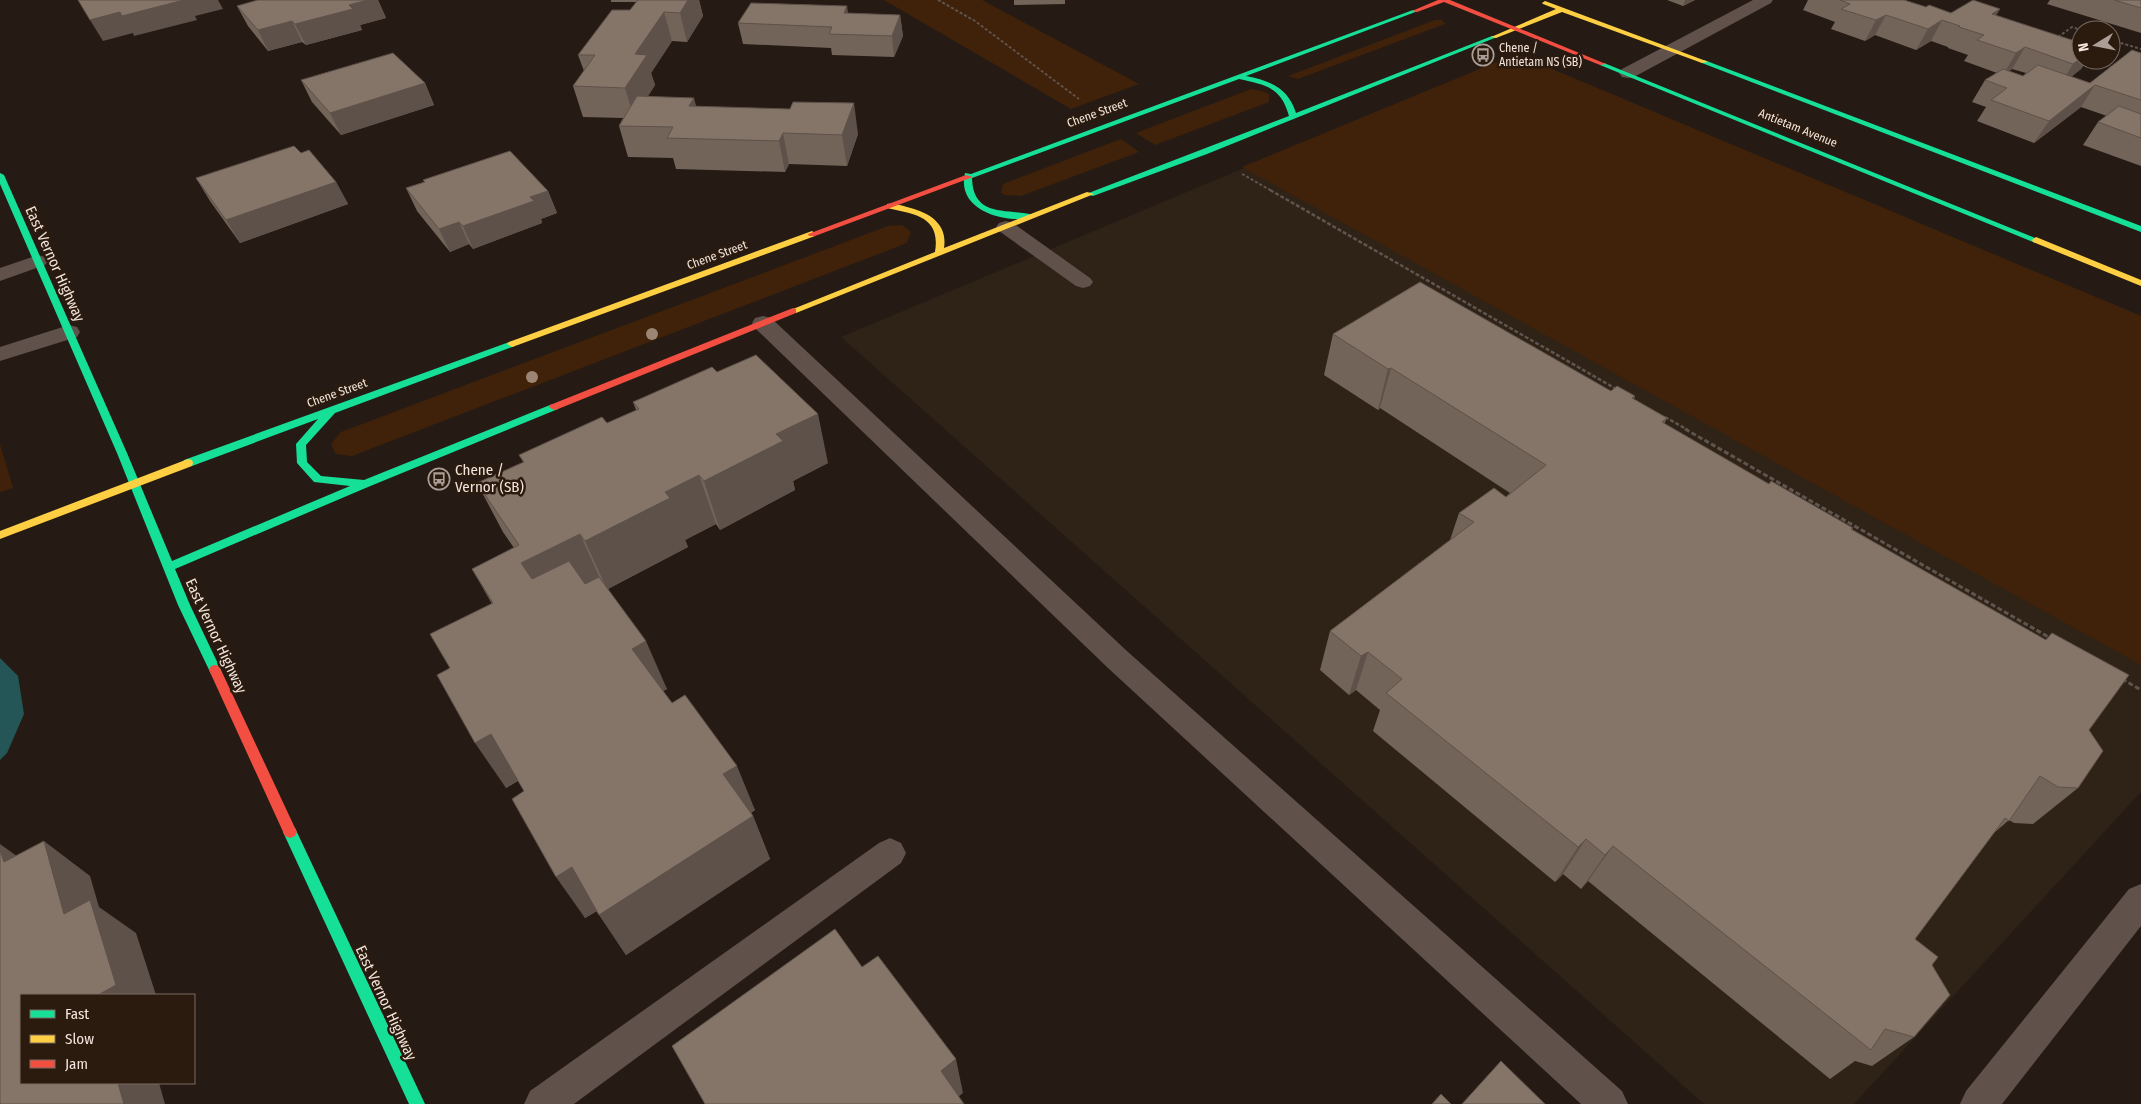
<svg xmlns="http://www.w3.org/2000/svg" width="2141" height="1104" font-family="'Fira Sans Condensed',sans-serif">
	<rect width="100%" height="100%" fill="#251b14"/>
	<polygon fill="#2f2216" points="1516,54 2141,316 2141,792 1854,1104 1704,1104 841,337"/>
	<g fill="#3f2209">
		<polygon points="884,0 982,0 1139,84 1071,109"/>
		<polygon points="1435,20 1442,20 1445,24 1298,79 1288,76"/>
		<polygon points="1516,54 2141,316 2141,665 1242,167"/>
		<polygon points="1251,89 1262,91 1269,94 1269,102 1155,145 1136,133"/>
		<polygon points="1121,139 1139,152 1021,196 1005,195 1001,193 1003,184"/>
		<polygon points="902,225 911,232 907,243 352,456 336,454 331,444 341,432 888,226"/>
		<polygon points="0,444 13,488 0,492"/>
	</g>
	<polygon fill="#245657" points="0,658 18,676 24,714 7,753 0,760"/>
	<g fill="none" stroke-linecap="round" stroke-linejoin="round">
		<g stroke="#60544f" stroke-width="2" stroke-dasharray="3 2" stroke-linecap="butt">
			<polyline points="938,0 975,21 1079,99"/>
			<polyline points="2058,37 2072,27 2081,30"/>
			<polyline points="2111,40 2141,49"/>
			<polyline points="2091,60 2114,68"/>
			<polyline points="1242,174 1272,191"/>
		</g>
		<g stroke="#60544f" stroke-width="2.5" stroke-dasharray="4 2" stroke-linecap="butt">
			<polyline points="1270,190 1618,390"/>
			<polyline points="1665,417 1688,430"/>
		</g>
		<g stroke="#60544f" stroke-width="3" stroke-dasharray="5 2.5" stroke-linecap="butt">
			<polyline points="1685,429 2052,639"/>
			<polyline points="2122,679 2141,690"/>
		</g>
		<g fill="#60514b" fill-rule="evenodd">
			<polygon points="1006,221 1013,223 1090,278 1093,282 1090,286 1083,288 1076,286 999,231 996,227 999,223"/>
			<polygon points="38,255 45,257 48,261 45,265 0,281 0,268"/>
			<polygon points="763,316 771,318 1128,652 1622,1091 1628,1104 1581,1104 1108,668 755,328 752,323 755,318"/>
			<polygon points="69,325 77,327 80,332 77,337 0,361 0,347"/>
			<polygon points="890,838 901,843 906,853 901,863 574,1104 524,1104 530,1091 879,843"/>
			<polygon points="2141,884 2141,926 2002,1104 1960,1104 1966,1091 2129,889"/>
		</g>
		<polygon fill="#60514b" fill-rule="evenodd" points="1753,0 1773,0 1771,3 1634,77 1628,78 1622,77 1619,73 1622,69"/>
		<g fill="#16e098" fill-rule="evenodd">
			<path d="M1413,10l5,1 -172,65c25,5 42,12 50,37l196,-77 5,1 -290,117 -114,42 -7,-2 203,-78c-8,-29 -23,-31 -50,-37l-267,99c1,38 31,31 58,36v4c-28,5 -74,-9 -65,-45l6,1z"/>
			<polygon points="1704,60 2141,226 2141,232 1702,63 1700,62"/>
			<polygon points="1600,63 1604,63 2040,240 2036,243 2033,242 1600,65"/>
			<polygon points="0,173 4,175 127,453 172,561 350,486 314,482 297,463 296,444 318,419 192,466 184,466 183,463 184,460 512,341 515,342 515,346 335,413 306,445 307,462 321,476 364,480 550,405 554,404 559,407 558,409 368,487 175,569 190,605 221,670 219,674 215,675 211,674 178,605 117,453 0,184"/>
			<polygon points="290,826 295,828 425,1104 409,1104 283,832 285,828"/>
		</g>
		<g fill="#ffcf43" fill-rule="evenodd">
			<polygon points="1545,1 1706,61 1708,62 1702,63 1562,12 1496,38 1491,37 1556,9 1543,4 1542,3"/>
			<path d="M1087,192l7,2 -298,119h-6l-2,-2 147,-59c6,-36 -21,-38 -48,-44v-4c7,-1 13,1 20,3 21,5 41,16 37,41z"/>
			<polygon points="812,231 816,234 815,236 515,346 512,347 507,344 509,342"/>
			<polygon points="2036,237 2141,280 2141,286 2033,242 2032,240"/>
			<polygon points="188,459 192,460 193,463 192,466 0,539 0,531"/>
		</g>
		<g fill="#f24e42" fill-rule="evenodd">
			<polygon points="1438,0 1450,0 1606,64 1600,65 1444,2 1417,12 1412,11"/>
			<polygon points="966,175 973,177 815,236 809,236 808,234"/>
			<polygon points="793,308 796,309 796,313 558,409 554,410 549,407 550,405"/>
			<polygon points="215,665 219,666 221,670 295,828 297,832 295,836 290,838 285,836 209,670 211,666"/>
		</g>
	</g>
	<g fill="#9c8574">
		<circle cx="652" cy="334" r="6"/>
		<circle cx="532" cy="377" r="6"/>
	</g>
	<g fill="#726459" fill-rule="evenodd">
		<polygon points="258,0 378,0 386,18 360,25 362,30 306,45 302,42 268,51 248,26 237,6"/>
		<polygon points="611,0 699,0 703,16 687,42 672,41 651,73 655,85 648,96 696,107 858,134 847,166 789,164 785,172 676,169 673,158 628,157 619,126 623,118 583,117 573,86 584,71 578,55 630,10 636,2 611,2"/>
		<polygon points="1014,0 1065,0 1065,4 1014,5"/>
		<polygon points="1667,0 1695,0 1683,6"/>
		<path d="M1808,0h96l22,7 25,6 45,3 85,44h6l-6,9 -10,8 19,6 51,-30v113l-58,-21 15,-23 9,-6 -26,-9 -47,36 -57,-22 9,-14 -14,-5 13,-22 12,-7 -33,-12 4,-6 -20,-7v-1l-17,-6 -15,9 -41,-15 -10,6 -34,-12 4,-7 -32,-12zM2012,69l14,4 -3,3 -14,-5z"/>
		<polygon points="2050,0 2141,0 2141,33 2047,4"/>
		<polygon points="848,13 900,15 903,36 894,57 832,55 831,48 743,44 738,23"/>
		<polygon points="301,80 425,83 434,105 341,135 312,102"/>
		<polygon points="301,153 336,182 348,204 240,243 210,201 196,178"/>
		<polygon points="423,180 548,191 557,213 541,219 542,223 473,249 469,244 450,252 417,211 406,188 424,182"/>
		<polygon points="1333,334 1635,396 1634,399 1667,418 1664,424 1769,484 1853,528 1852,530 2045,640 2052,633 2089,730 2078,788 2033,824 2014,823 2009,820 1994,833 1915,939 1932,965 1914,1037 1872,1066 1855,1061 1830,1079 1588,881 1581,889 1563,874 1555,882 1373,731 1380,710 1356,690 1349,695 1320,670 1330,631 1450,540 1459,513 1506,497 1510,493 1380,408 1378,410 1324,375"/>
		<polygon points="717,372 828,463 793,481 795,490 720,530 716,524 685,540 688,547 608,589 667,689 663,691 755,810 751,813 753,816 770,859 626,955 597,911 585,918 524,791 518,781 506,788 450,668 492,604 472,569 514,548 503,532 477,483 523,462 519,455 607,423 636,410 633,402"/>
	</g>
	<g fill="#5d5149">
		<polygon points="184,0 218,0 223,9 195,16 197,20 134,36 133,33 103,41 90,20 120,12"/>
		<polygon points="368,0 378,0 386,18 360,25 362,30 306,45 295,24 349,5"/>
		<polygon points="688,0 699,0 703,16 687,42 680,13"/>
		<polygon points="1685,0 1695,0 1683,6"/>
		<polygon points="847,6 850,27 844,13"/>
		<polygon points="2000,9 1988,30 1992,14"/>
		<polygon points="664,12 672,41 651,73 655,85 634,118 625,88 635,54"/>
		<polygon points="900,15 903,36 894,57 892,36"/>
		<polygon points="1886,15 1875,35 1865,41 1876,20"/>
		<polygon points="1942,20 1931,41 1916,50 1928,29"/>
		<polygon points="292,21 302,42 268,51 258,30"/>
		<polygon points="2025,47 2012,69 2003,75 2016,53"/>
		<polygon points="2081,58 2081,60 2087,60 2081,69 2060,85 2073,64"/>
		<polygon points="425,83 434,105 341,135 330,113"/>
		<polygon points="2095,85 2081,107 2034,143 2049,121"/>
		<polygon points="694,98 702,128 689,106"/>
		<polygon points="854,103 858,134 847,166 842,135"/>
		<polygon points="783,133 789,164 785,172 779,141"/>
		<polygon points="336,182 348,204 240,243 226,220"/>
		<polygon points="548,191 557,213 541,219 542,223 473,249 463,226 530,197"/>
		<polygon points="459,222 469,244 450,252 439,229"/>
		<polygon points="1391,368 1380,408 1378,410 1388,369"/>
		<polygon points="818,414 828,463 793,481 795,490 720,530 704,481 776,434"/>
		<polygon points="699,475 716,524 685,540 688,547 607,589 585,541 665,492"/>
		<polygon points="580,534 602,583 546,612 521,563"/>
		<polygon points="646,641 667,689 654,696 632,649"/>
		<polygon points="1368,652 1356,690 1349,695 1361,656"/>
		<polygon points="491,734 521,779 506,788 475,743"/>
		<polygon points="737,766 755,810 742,819 723,774"/>
		<polygon points="753,816 770,859 626,955 599,915"/>
		<polygon points="1586,839 1563,874 1555,882 1578,847"/>
		<polygon points="44,841 90,876 99,907 136,933 156,995 98,995 64,914"/>
		<polygon points="0,844 46,877 4,862 0,850"/>
		<polygon points="1613,846 1588,881 1581,889 1605,855"/>
		<polygon points="572,867 600,909 585,918 556,877"/>
		<polygon points="956,1059 963,1093 949,1104 941,1071"/>
		<polygon points="118,1083 159,1083 165,1104 124,1104"/>
	</g>
	<g fill="#857468" stroke="#5d5149">
		<polygon points="78,0 184,0 122,16 120,12 90,20"/>
		<polygon points="258,0 368,0 349,5 353,9 295,24 292,21 258,30 237,6"/>
		<polygon points="638,0 688,0 680,13 664,12 635,54 647,55 625,88 573,86 595,55 578,55 612,10 630,10"/>
		<polygon points="1840,0 1904,0 1926,7 1929,5 1951,13 1973,0 2000,9 1992,14 2081,43 2081,58 2073,64 2025,47 2016,53 1977,40 1984,35 1959,27 1960,26 1942,20 1928,29 1886,15 1876,20 1841,9 1850,4"/>
		<polygon points="2114,0 2141,0 2141,8"/>
		<polygon points="751,3 847,6 844,13 900,15 892,36 829,34 832,27 738,23"/>
		<polygon points="2132,50 2141,53 2141,100 2095,85 2049,121 1991,100 2007,88 1985,80 2003,69 2023,76 2038,65 2090,83"/>
		<polygon points="393,53 425,83 330,113 301,80"/>
		<polygon points="637,96 694,98 689,106 790,109 793,102 854,103 842,135 783,133 779,141 667,138 673,127 619,126"/>
		<polygon points="2119,106 2141,114 2141,138 2098,122"/>
		<polygon points="294,146 301,153 309,150 336,182 226,220 196,178"/>
		<polygon points="510,151 548,191 530,197 534,201 463,226 459,222 439,229 406,188 425,182 423,180"/>
		<polygon points="1420,282 1611,391 1617,386 1635,396 1632,398 1667,418 1662,422 1769,484 1771,481 1853,528 1851,529 2046,640 2052,633 2129,675 2089,730 2103,751 2078,788 2058,787 2040,776 2009,821 2005,818 1915,939 1938,957 1932,965 1950,995 1914,1037 1885,1029 1871,1050 1613,846 1605,855 1586,839 1578,847 1386,693 1402,679 1368,652 1361,656 1330,631 1474,522 1459,513 1494,488 1506,497 1546,465 1391,368 1388,369 1333,334"/>
		<polygon points="756,355 818,414 776,434 783,441 704,481 699,475 665,492 670,498 585,541 580,534 521,563 532,579 569,561 585,584 599,577 646,641 632,649 672,703 685,695 737,766 723,774 753,816 599,915 572,867 556,877 512,799 524,791 491,734 475,743 437,675 450,668 430,634 493,603 472,569 519,545 477,483 524,462 519,455 602,417 607,423 639,409 633,402 712,367 717,372"/>
		<polygon points="44,841 64,914 90,900 116,985 98,995 21,995 21,1083 118,1083 124,1104 0,1104 0,850 4,862"/>
		<polygon points="835,929 862,967 878,956 956,1059 941,1071 964,1104 705,1104 672,1046"/>
		<polygon points="1501,1061 1545,1104 1462,1104"/>
		<polygon points="1441,1094 1451,1104 1432,1104"/>
	</g>
	<defs>
		<g id="bus-ring" transform="scale(1.125)"><circle r="9.5" fill="#2b1a0e" stroke="#aa9e97" stroke-width="1.5"/><path d="M-5-6H5V4H4V6H2V4H-2V6H-4V4H-5ZM-3.5-4V0h7V-4ZM-3.5 1.2v1.5H-2V1.2ZM2 1.2v1.5H3.5V1.2Z" fill="#aa9e97"/></g>
	</defs>
	<g fill-rule="evenodd">
		<use href="#bus-ring" x="1483" y="55"/>
		<use href="#bus-ring" x="439" y="479"/>
	</g>
	<g text-anchor="middle" dominant-baseline="central" stroke-width="5" stroke-linejoin="round" paint-order="stroke">
		<g font-size="12" fill="#f1e5dd" stroke="#2b1a0e" text-anchor="start">
			<text x="1499" y="48">Chene /<tspan x="1499" dy="14">Antietam NS (SB)</tspan></text>
		</g>
		<g font-size="12" fill="#f1e5dd" stroke="#2b1a0e">
			<text transform="translate(1097 113) rotate(-20)">Chene Street</text>
			<text transform="translate(1798 128) rotate(22)">Antietam Avenue</text>
			<text transform="translate(717 255) rotate(-20)">Chene Street</text>
			<text transform="translate(337 393) rotate(-20)">Chene Street</text>
		</g>
		<g font-size="15" fill="#f1e5dd" stroke="#2b1a0e">
			<text transform="translate(55 264) rotate(66)">East Vernor Highway</text>
			<text transform="translate(216 636) rotate(65)">East Vernor Highway</text>
			<text transform="translate(386 1003) rotate(65)">East Vernor Highway</text>
		</g>
		<g font-size="15" fill="#f1e5dd" stroke="#2b1a0e" text-anchor="start">
			<text x="455" y="470">Chene /<tspan x="455" dy="17">Vernor (SB)</tspan></text>
		</g>
	</g>
	<rect x="20" y="994" width="175" height="90" fill="#2b1a0e" stroke="#7a6b61"/>
	<rect x="30" y="1010" width="25" height="8" fill="#16e098" stroke="#7a6b61"/>
	<text x="65" y="1019" font-size="15" fill="#f1e5dd">Fast</text>
	<rect x="30" y="1035" width="25" height="8" fill="#ffcf43" stroke="#7a6b61"/>
	<text x="65" y="1044" font-size="15" fill="#f1e5dd">Slow</text>
	<rect x="30" y="1060" width="25" height="8" fill="#f24e42" stroke="#7a6b61"/>
	<text x="65" y="1069" font-size="15" fill="#f1e5dd">Jam</text>
	<g transform="translate(2096 45) rotate(260)"><circle r="24" fill="#2b1a0e" stroke="#7a6b61"/>
	<path d="M0-4L9 19L0 12L-9 19Z" fill="#aa9e97"/>
	<text y="-8" font-size="14" font-weight="bold" text-anchor="middle" fill="#f1e5dd">N</text>
	</g>
</svg>
